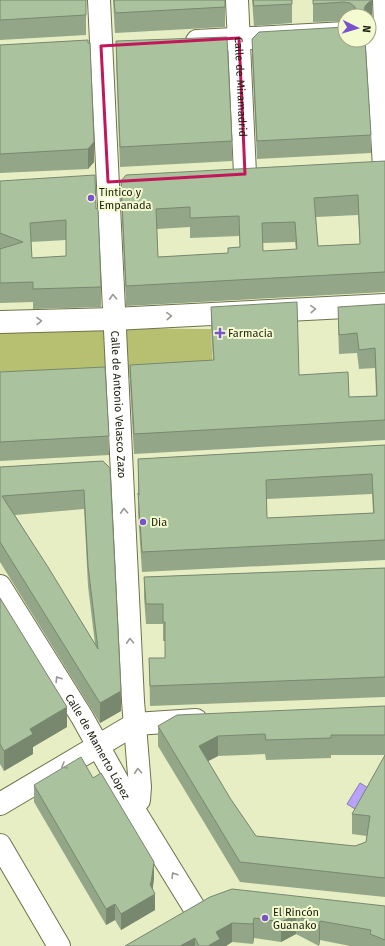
<svg xmlns="http://www.w3.org/2000/svg" width="385" height="946" font-family="'Fira Sans',sans-serif">
	<rect width="100%" height="100%" fill="#e8eec4"/>
	<polygon fill="#b7c071" points="0,327 211,329 213,374 0,384"/>
	<polygon fill="#b7a3f9" stroke="#887bb2" points="360,783 373,791 360,812 347,804"/>
	<g fill="none" stroke-linecap="round" stroke-linejoin="round">
		<g stroke="#6d724c" stroke-width="24">
			<g id="minor">
				<path id="s1" d="M99,0l34,701 7,86 -1,13 -8,5"/>
				<path id="s2" d="M237,0l8,174"/>
				<polyline points="384,0 385,26"/>
				<polyline points="376,31 384,167"/>
				<polyline points="197,41 345,33"/>
				<polyline points="0,322 114,319 385,305"/>
				<path id="s3" d="M0,586l82,131 49,88 64,104"/>
				<polyline points="0,804 135,724 196,720"/>
				<polyline points="0,845 59,946"/>
			</g>
		</g>
		<use href="#minor" stroke="#fff" stroke-width="22"/>
	</g>
	<g fill="#93a788" fill-rule="evenodd">
		<polygon points="0,0 86,15 86,35 0,40"/>
		<polygon points="113,0 225,0 225,27 115,33"/>
		<polygon points="252,0 292,0 292,23 254,26"/>
		<polygon points="313,0 372,0 372,19 369,16 345,16 345,21 313,22"/>
		<polygon points="252,39 371,135 371,153 257,159 252,58"/>
		<polygon points="88,40 94,162 88,169 0,173 0,45"/>
		<polygon points="116,41 232,141 232,161 120,167 116,61"/>
		<path d="M385,161v131l-259,14 -5,-106v-19zM358,215l2,29 -42,2 -2,-29zM190,227v11l49,-2 1,11 -12,1v5l-70,4 -1,-28zM295,242l1,8 -33,1v-8z"/>
		<path d="M0,181l96,28 5,78v20l-68,2v-7l-33,1zM66,240v16l-34,2 -1,-16z"/>
		<polygon points="385,304 385,440 134,454 130,385 130,365 213,361 211,327 211,307 299,375 349,397 376,396 375,368 359,369 357,353 339,354 338,326 338,307"/>
		<polygon points="0,372 109,436 109,455 0,461"/>
		<path d="M385,445v115l-243,12 -4,-59v-20v1v-35zM372,494l1,19 -106,5v-19z"/>
		<path d="M103,461l18,250 -21,12 -100,-161v-95zM84,509l4,77 7,58 -80,-129z"/>
		<polygon points="385,568 385,697 150,706 149,658 165,658 165,641 163,641 163,624 146,624 144,597 144,577"/>
		<polygon points="0,598 67,727 33,747 33,754 4,771 0,764"/>
		<polygon points="385,706 385,755 331,755 331,758 266,760 265,754 218,756 208,761 230,798 256,836 355,846 366,842 367,836 352,834 352,814 385,755 385,897 240,882 158,746 158,726"/>
		<polygon points="93,778 154,878 152,889 155,910 121,930 115,920 106,925 34,802 34,785"/>
		<polygon points="210,897 385,906 385,946 350,946 320,940 319,946 296,934 281,942 254,938 253,944 232,942 226,946 125,946"/>
	</g>
	<g fill="#78886f">
		<polygon points="372,1 372,19 369,21 369,16 364,16 364,13 365,6 369,2"/>
		<polygon points="94,142 94,162 88,169 88,149"/>
		<polygon points="121,691 121,711 100,723 100,703"/>
		<polygon points="67,707 67,727 33,747 33,754 4,771 4,751 30,729"/>
		<polygon points="218,736 218,756 199,766 199,746"/>
		<polygon points="154,862 154,878 152,896 155,894 155,910 121,930 121,914 150,884"/>
		<polygon points="115,904 115,920 106,925 106,909"/>
		<polygon points="296,915 296,934 281,942 281,922"/>
		<polygon points="254,918 254,938 253,944 253,924"/>
		<polygon points="320,921 320,940 319,946 319,926"/>
		<polygon points="232,923 232,942 226,946 208,946 216,932"/>
		<polygon points="195,938 195,946 180,946"/>
	</g>
	<g fill="#abc29e" stroke="#78886f" fill-rule="evenodd">
		<polygon points="0,0 86,0 86,15 0,20"/>
		<polygon points="114,0 225,0 225,7 115,13"/>
		<polygon points="253,0 292,0 292,4 254,6"/>
		<polygon points="313,0 372,0 372,1 369,2 365,6 364,13 364,16 357,16 357,14 355,7 350,3 344,2 313,4"/>
		<polygon points="345,27 345,40 365,40 371,135 257,141 252,39 259,32"/>
		<polygon points="227,37 232,141 120,147 116,41"/>
		<polygon points="88,40 88,43 90,43 94,142 88,149 0,154 0,45"/>
		<path d="M385,161v111l-259,14 -5,-105 5,-6zM358,195l2,49 -42,2 -4,-48zM190,207v11l49,-2 1,31 -12,1v5l-70,4 -2,-48zM295,222l2,27 -34,2 -1,-28z"/>
		<path d="M95,175l1,34 2,-1 3,79 -68,2v-7l-33,1v-34l23,-7 -23,-9v-52zM66,220v36l-34,2 -2,-35z"/>
		<polygon points="297,302 299,375 348,372 349,397 377,396 375,348 359,350 357,333 339,335 338,307 385,304 385,420 134,434 130,365 214,360 211,307"/>
		<polygon points="105,367 109,436 0,442 0,372"/>
		<path d="M385,445v95l-243,12 -4,-59 1,2 -1,-36zM372,474l2,39 -107,5 -1,-38z"/>
		<path d="M103,461l7,7 11,223 -21,12 -100,-161v-75zM84,490l4,76 10,83 -50,-82 -46,-71z"/>
		<polygon points="385,568 385,677 150,686 149,658 165,658 165,622 163,622 163,604 146,604 144,577"/>
		<polygon points="0,598 67,707 30,729 33,734 4,751 0,744"/>
		<polygon points="385,706 385,735 331,735 331,738 266,740 265,734 218,736 199,746 230,798 256,836 355,846 366,842 370,816 352,814 385,755 385,878 240,862 158,726 177,715"/>
		<polygon points="81,757 93,778 101,773 154,862 151,883 150,884 155,894 121,914 115,904 106,909 34,785"/>
		<polygon points="232,889 385,906 385,940 370,934 371,930 320,921 319,926 296,915 281,922 254,918 253,924 232,923 216,932 220,939 208,946 199,946 195,938 180,946 125,946 210,897"/>
	</g>
	<defs><path id="oneway-chevron" d="M-2-3.5L2.5 0L-2 3.5" fill="none" stroke-width="1.6" stroke-linecap="round" stroke-linejoin="round"/></defs>
	<g stroke="#999993">
		<use href="#oneway-chevron" transform="translate(113 297) rotate(-93)"/>
		<use href="#oneway-chevron" transform="translate(313 309) rotate(-3)"/>
		<use href="#oneway-chevron" transform="translate(169 316) rotate(-3)"/>
		<use href="#oneway-chevron" transform="translate(39 321) rotate(-1)"/>
		<use href="#oneway-chevron" transform="translate(124 511) rotate(-93)"/>
		<use href="#oneway-chevron" transform="translate(130 641) rotate(-93)"/>
		<use href="#oneway-chevron" transform="translate(58 679) rotate(-122)"/>
		<use href="#oneway-chevron" transform="translate(64 766) rotate(150)"/>
		<use href="#oneway-chevron" transform="translate(138 771) rotate(-94)"/>
		<use href="#oneway-chevron" transform="translate(174 875) rotate(-122)"/>
	</g>
	<path fill="none" stroke="#c2185b" stroke-width="3" stroke-linejoin="round" d="M239,38l6,136 -137,8 -7,-136z"/>
	<g fill="#7953cc" stroke="#f5fbd1" stroke-width="1.5">
		<circle cx="91" cy="198" r="4"/>
		<path d="M218 327h4v4h4v4h-4v4h-4v-4h-4v-4h4z"/>
		<circle cx="143" cy="522" r="4"/>
		<circle cx="265" cy="918" r="4"/>
	</g>
	<g text-anchor="middle" dominant-baseline="central" stroke-width="4" stroke-linejoin="round" paint-order="stroke">
		<g font-size="11" fill="#1c1d0e" stroke="#f5fbd1">
			<text stroke="none"><textPath href="#s2" startOffset="87">Calle de Miramadrid</textPath></text>
			<text stroke="none"><textPath href="#s1" startOffset="405">Calle de Antonio Velasco Zazo</textPath></text>
			<text stroke="none"><textPath href="#s3" startOffset="188">Calle de Mamerto López</textPath></text>
		</g>
		<g font-size="11" fill="#1c1d0e" stroke="#f5fbd1" text-anchor="start">
			<text x="99" y="192">Tintico y<tspan x="99" dy="13">Empanada</tspan></text>
			<text x="228" y="333">Farmacia</text>
			<text x="151" y="522">Dia</text>
			<text x="273" y="912">El Rincón<tspan x="273" dy="13">Guanako</tspan></text>
		</g>
	</g>
	<g transform="translate(357 28) rotate(95)"><circle r="19" fill="#f5fbd1" stroke="#9ea283"/>
	<path d="M0-3L7 15L0 10L-7 15Z" fill="#7953cc"/>
	<text y="-6" font-size="11" font-weight="bold" text-anchor="middle" fill="#1c1d0e">N</text>
	</g>
</svg>
